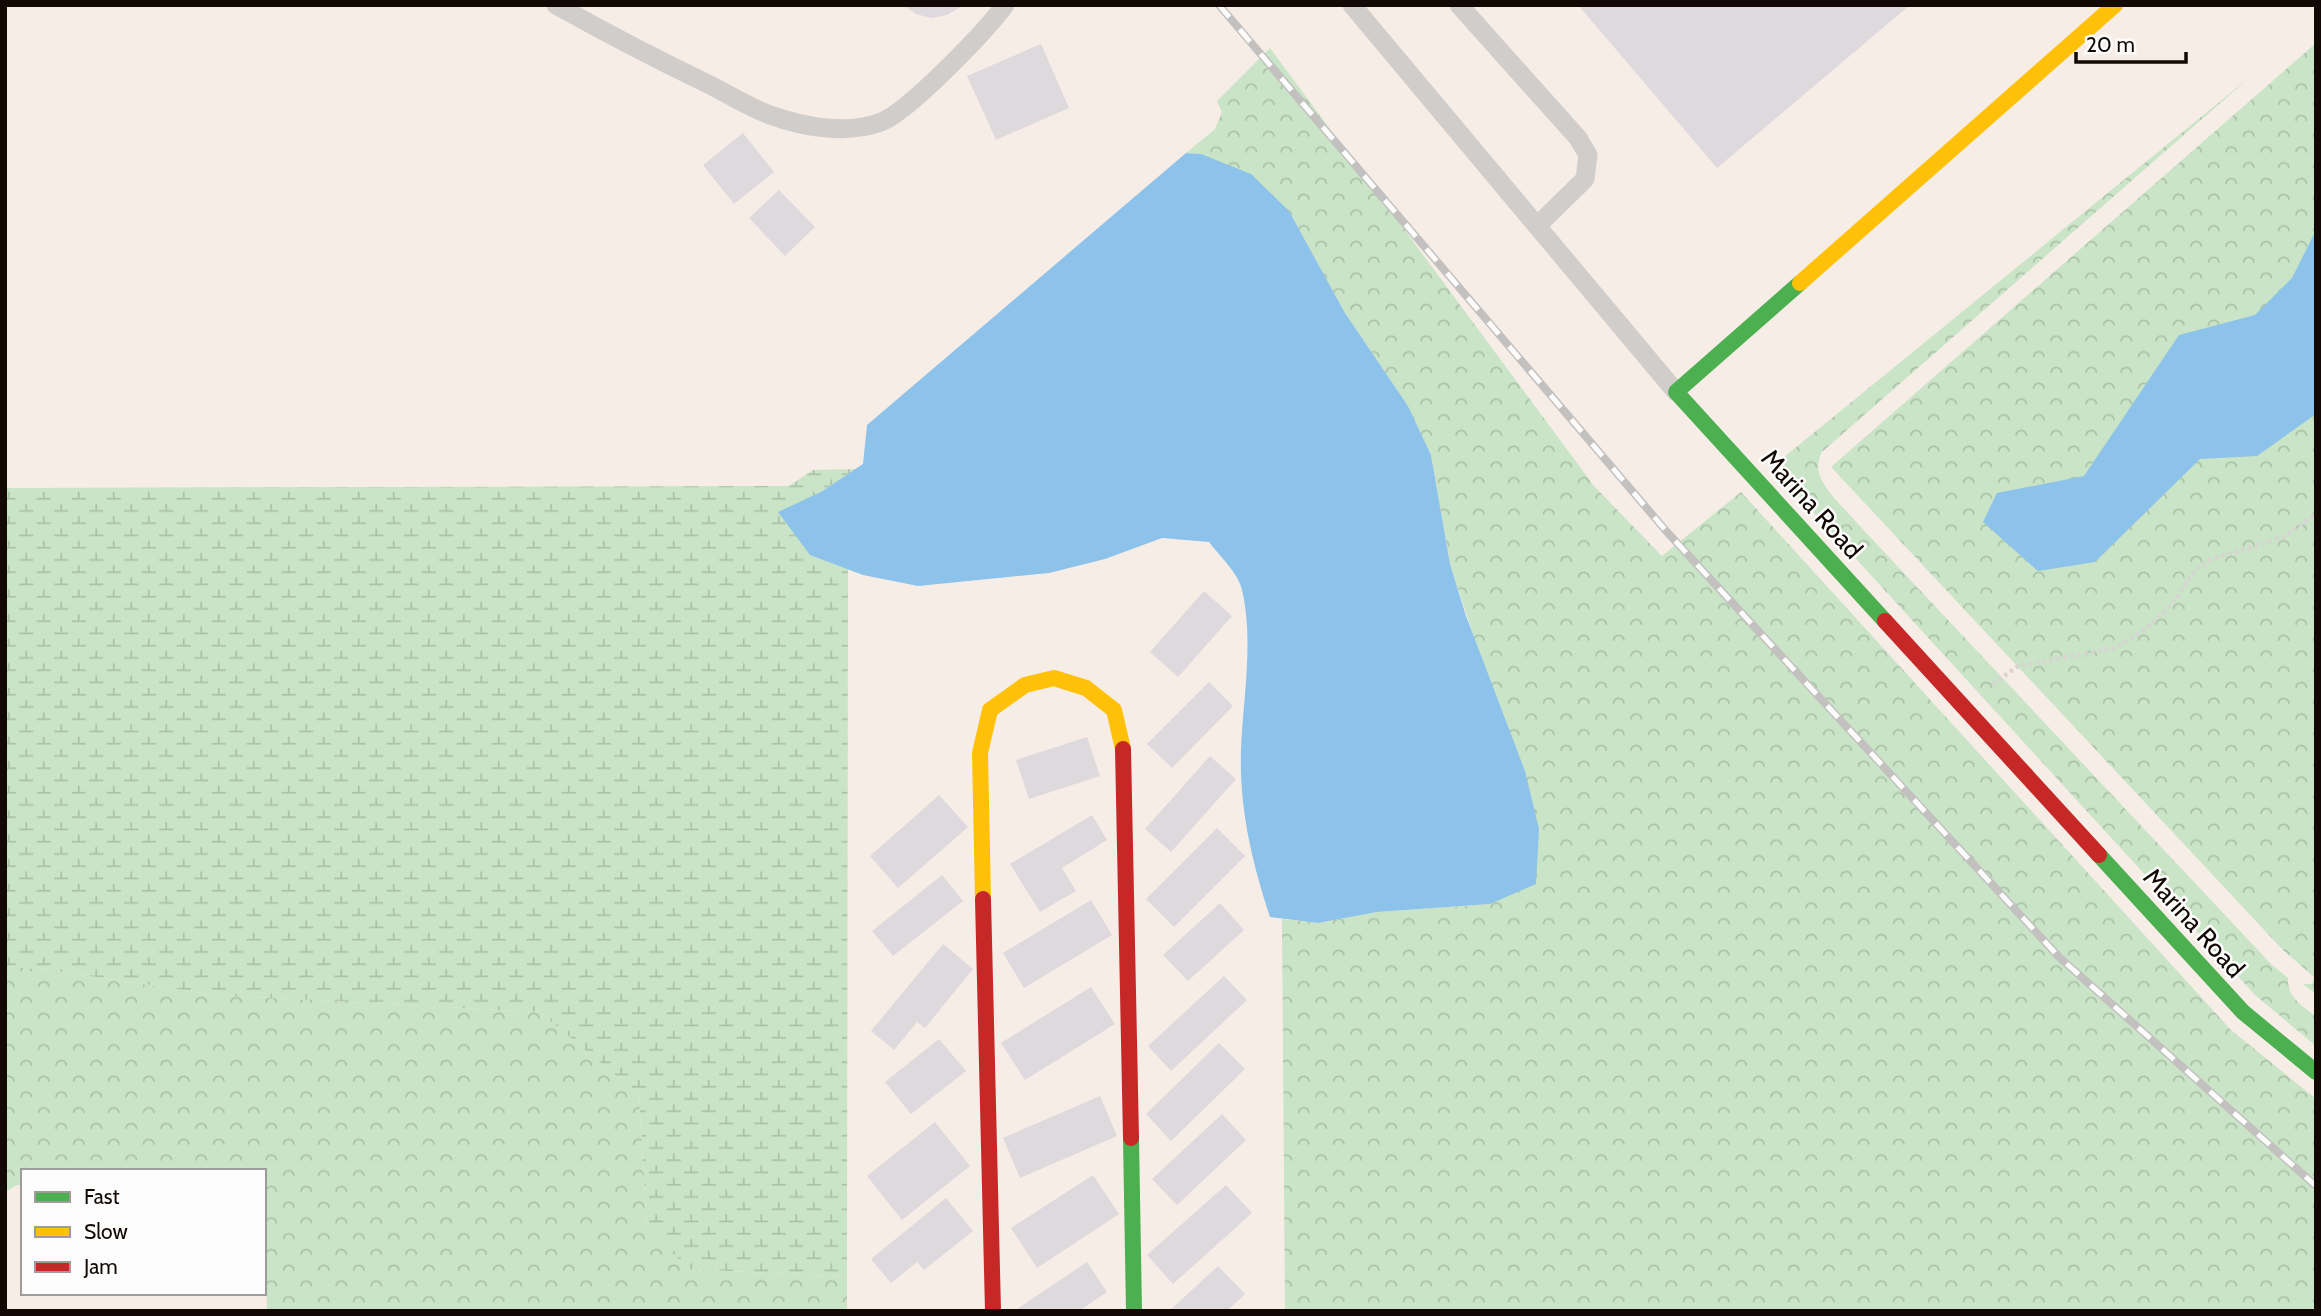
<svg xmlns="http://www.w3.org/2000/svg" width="2321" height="1316" font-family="Cabin,sans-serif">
	<defs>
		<pattern id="forest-crowns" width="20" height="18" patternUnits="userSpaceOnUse" patternTransform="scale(1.75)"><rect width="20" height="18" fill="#c9e4c6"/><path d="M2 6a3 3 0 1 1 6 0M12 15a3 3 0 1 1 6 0" fill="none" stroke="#acc2a8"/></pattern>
		<pattern id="wetland-marsh" width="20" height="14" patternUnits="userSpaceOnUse" patternTransform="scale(1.75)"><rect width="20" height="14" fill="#c9e4c6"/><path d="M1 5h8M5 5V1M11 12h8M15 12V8" fill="none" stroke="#acc2a8"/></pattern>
	</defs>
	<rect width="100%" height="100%" fill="#f7ede7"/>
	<g fill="url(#forest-crowns)">
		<polygon points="2316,43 2316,994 2303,984 2312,984 2314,977 2283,950 1831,467"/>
		<polygon points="1270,48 1594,486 1662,556 1741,492 2231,1030 2316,1099 2316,1311 1285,1311 1282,919 1318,923 1377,912 1490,904 1525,771 1484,668 1450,564 1431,455 1408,406 1345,313 1289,211 1201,154 1186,153 1215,129 1222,112 1217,101"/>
		<path d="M2250,77l-428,375c-15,26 18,50 34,70l415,442 17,14c-1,20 14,27 28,39v29l-61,-51 -483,-528z"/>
		<polygon points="5,966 50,970 216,995 540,1012 639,1095 647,1227 688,1269 847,1277 847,1311 267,1311 264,1171 23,1171 23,1185 17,1185 5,1192"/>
	</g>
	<polygon fill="url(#wetland-marsh)" points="856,469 821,492 810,555 848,569 847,1277 688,1269 647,1227 639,1095 540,1012 216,995 50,970 5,966 5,488 789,486 813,470"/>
	<g fill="#8dc2ea">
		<path d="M1186,153l15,1 50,20 38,37 56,102 63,93 23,49 19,109 16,52 59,155 14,58 -3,55 -46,20 -113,8 -59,11 -48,-6c-18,-55 -31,-109 -29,-167 2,-52 13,-109 1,-160 -3,-16 -23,-35 -33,-48l-47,-4 -57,21 -56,14 -131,13 -55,-11 -53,-20 -32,-43 43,-20 42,-28 4,-39z"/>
		<polygon points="2316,230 2316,414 2257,456 2200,459 2095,562 2038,571 1983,522 1997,493 2084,476 2179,335 2255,315 2292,278"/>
	</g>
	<g fill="#ded9dc">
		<polygon points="903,5 964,5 947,15 931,18 916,14"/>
		<polygon points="1578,5 1910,5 1717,168"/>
		<polygon points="1041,44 1069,108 996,140 967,76"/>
		<polygon points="743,133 774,172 734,204 703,165"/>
		<polygon points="779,190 815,227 785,256 749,218"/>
		<polygon points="1204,591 1232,616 1178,677 1150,652"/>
		<polygon points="1209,682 1233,706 1172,768 1147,744"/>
		<polygon points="1087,737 1100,776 1029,799 1016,760"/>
		<polygon points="1210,756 1236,779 1171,852 1145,829"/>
		<polygon points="939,795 968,827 898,888 870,856"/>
		<polygon points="1092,815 1107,840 1062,868 1076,891 1040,912 1010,864"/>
		<polygon points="1217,828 1245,856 1174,927 1146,899"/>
		<polygon points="942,875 963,901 893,956 872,931"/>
		<polygon points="1091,900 1112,935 1024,988 1003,953"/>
		<polygon points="1220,903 1244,930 1188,981 1163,955"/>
		<polygon points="943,944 973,969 925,1028 917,1022 894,1050 871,1031"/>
		<polygon points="1224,976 1247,1000 1171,1071 1148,1046"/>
		<polygon points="1091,987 1115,1024 1025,1080 1001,1043"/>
		<polygon points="939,1039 966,1071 911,1114 885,1082"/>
		<polygon points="1219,1043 1245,1069 1171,1141 1146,1114"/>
		<polygon points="1100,1096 1117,1136 1020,1178 1003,1138"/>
		<polygon points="1222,1114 1246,1140 1177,1205 1152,1179"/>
		<polygon points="935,1122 970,1166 902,1220 867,1176"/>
		<polygon points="1093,1175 1119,1214 1037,1268 1011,1228"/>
		<polygon points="1226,1185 1252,1213 1173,1284 1147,1255"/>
		<polygon points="946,1198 973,1231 924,1270 917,1262 891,1283 871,1259"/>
		<polygon points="1087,1262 1107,1292 1079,1311 1014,1311"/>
		<polygon points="1218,1266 1245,1294 1227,1311 1169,1311"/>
	</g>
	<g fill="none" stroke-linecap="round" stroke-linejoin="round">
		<polyline stroke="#d7d4d2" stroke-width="4.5" stroke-dasharray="3.5 3.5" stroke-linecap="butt" points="1993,684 2018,666 2114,648 2146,629 2170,606 2196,569 2209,560 2283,537 2316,514"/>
		<g stroke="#d1cdcb" stroke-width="19">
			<path d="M556,5c50,28 100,54 152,79 20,10 41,23 62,31 33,12 77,20 111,7 27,-10 105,-91 124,-117"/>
			<polyline points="1352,5 1676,392"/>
			<polyline points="1459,5 1578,138 1588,155 1585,179 1537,226"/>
		</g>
		<g stroke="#4caf50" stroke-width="16">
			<polyline points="1800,283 1676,392 1885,621"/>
			<polyline points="2099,855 2243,1012 2316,1072"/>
			<polyline points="1131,1138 1134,1311"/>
		</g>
		<g stroke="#ffc107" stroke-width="16">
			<polyline points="1800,283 2115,5"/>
			<polyline points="983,899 980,753 990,710 1025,685 1054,678 1086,688 1114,710 1123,749"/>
		</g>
		<g stroke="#c62828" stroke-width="16">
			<polyline points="1885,621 2099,855"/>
			<polyline points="1123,749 1131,1138"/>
			<polyline points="983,899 993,1311"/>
		</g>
		<g stroke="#c3c1bf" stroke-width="8">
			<polyline id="rail" points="1219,5 1667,532 2059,957 2316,1186"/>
		</g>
		<use href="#rail" stroke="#fcfcfc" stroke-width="5" stroke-dasharray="16" stroke-linecap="butt"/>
	</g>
	<g text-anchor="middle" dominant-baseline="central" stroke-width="5" stroke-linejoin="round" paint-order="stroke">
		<g font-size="26" fill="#130904" stroke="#fcfcfc">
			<text transform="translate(1812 504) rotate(48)">Marina Road</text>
			<text transform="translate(2194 923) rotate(48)">Marina Road</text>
		</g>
	</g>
	<rect width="2321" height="1316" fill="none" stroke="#130904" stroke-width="14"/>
	<rect x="21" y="1169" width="245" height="126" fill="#fcfcfc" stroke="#9f9b99" stroke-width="2"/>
	<rect x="35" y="1192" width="35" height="10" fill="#4caf50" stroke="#9f9b99" stroke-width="2"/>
	<text x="84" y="1204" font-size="21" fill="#130904">Fast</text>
	<rect x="35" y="1227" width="35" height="10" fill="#ffc107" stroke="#9f9b99" stroke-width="2"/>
	<text x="84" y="1239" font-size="21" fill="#130904">Slow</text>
	<rect x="35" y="1262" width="35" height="10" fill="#c62828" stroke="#9f9b99" stroke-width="2"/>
	<text x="84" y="1274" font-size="21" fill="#130904">Jam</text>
	<path d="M2076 52v10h110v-10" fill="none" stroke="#130904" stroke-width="3.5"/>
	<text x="2086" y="52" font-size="21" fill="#130904" stroke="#fcfcfc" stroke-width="5" paint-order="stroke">20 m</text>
</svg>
